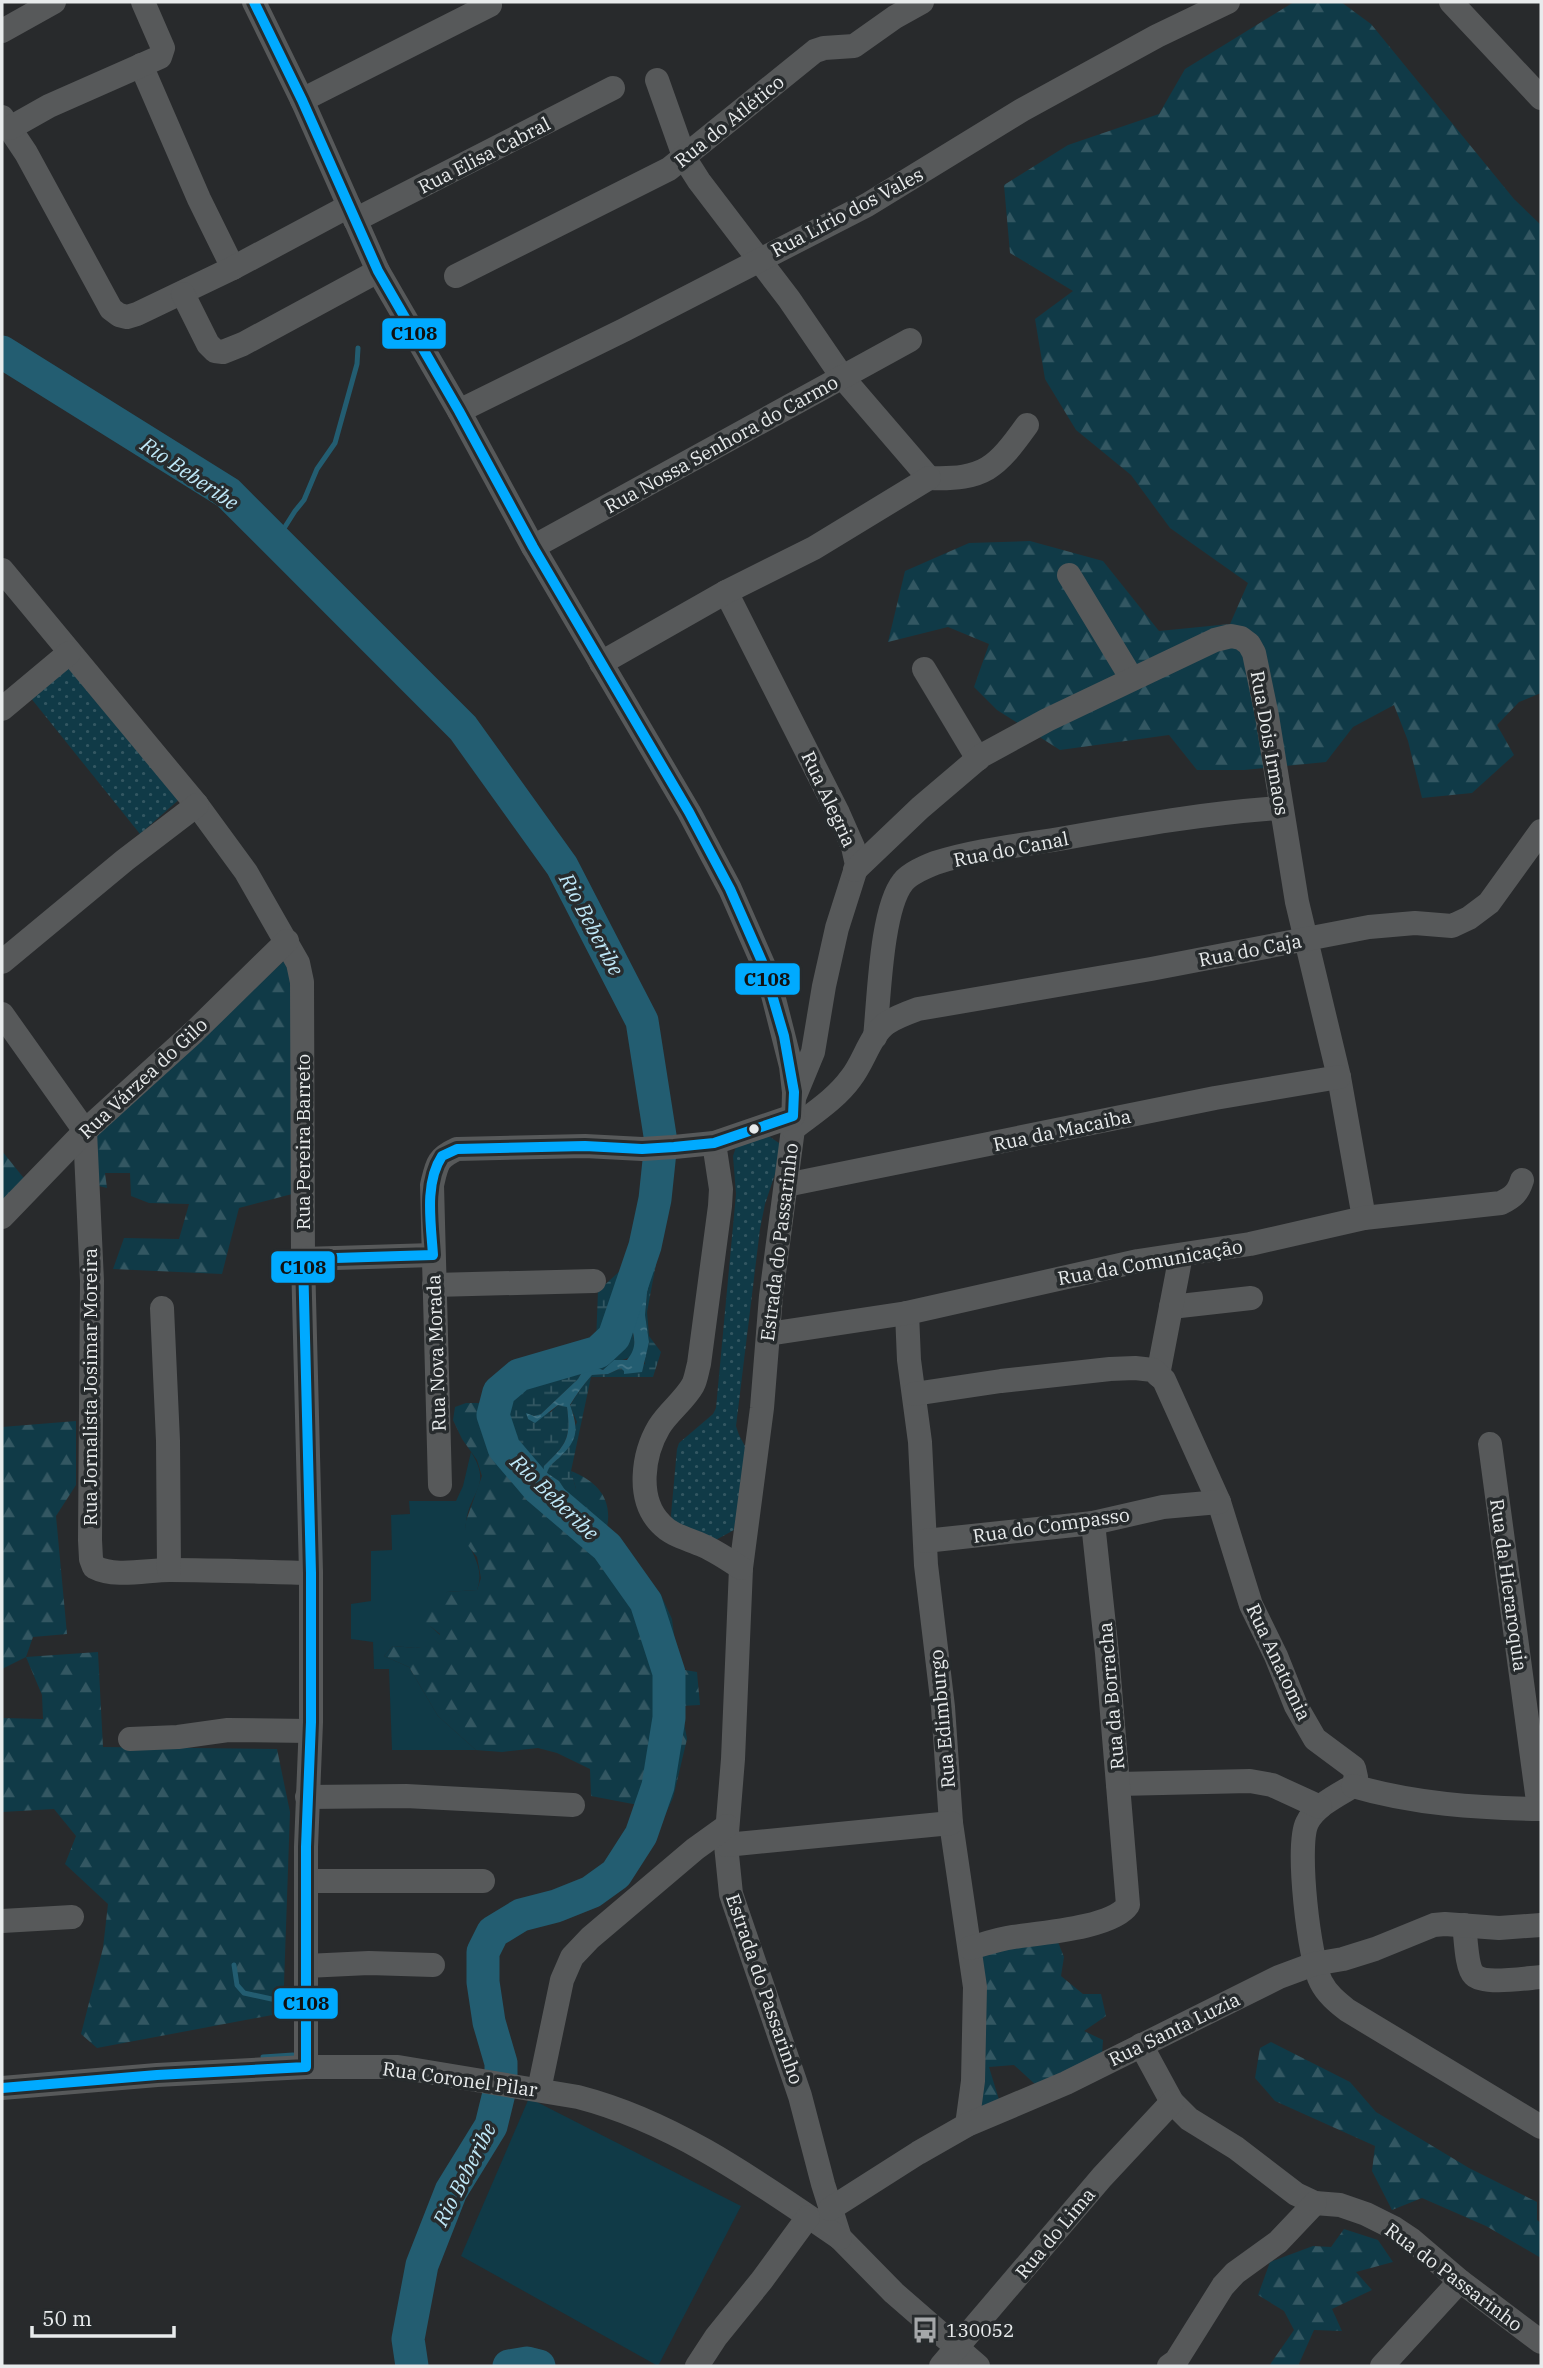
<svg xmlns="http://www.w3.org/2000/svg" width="1543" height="2368" font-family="'IBM Plex Serif',serif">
	<defs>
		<pattern id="forest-firs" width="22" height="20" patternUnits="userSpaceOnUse" patternTransform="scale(1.75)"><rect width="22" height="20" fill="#103a47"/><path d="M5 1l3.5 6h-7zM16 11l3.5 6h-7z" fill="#335762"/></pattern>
		<pattern id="wetland-marsh" width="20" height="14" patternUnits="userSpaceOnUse" patternTransform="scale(1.75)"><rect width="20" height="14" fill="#103a47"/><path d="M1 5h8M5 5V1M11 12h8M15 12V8" fill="none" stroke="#335762"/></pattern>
		<pattern id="park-dots" width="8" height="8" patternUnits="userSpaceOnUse" patternTransform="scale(1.75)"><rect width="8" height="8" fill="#103a47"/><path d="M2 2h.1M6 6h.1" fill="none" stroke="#335762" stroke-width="1.8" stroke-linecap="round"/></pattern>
		<pattern id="water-ripples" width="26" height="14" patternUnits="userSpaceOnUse" patternTransform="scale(1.75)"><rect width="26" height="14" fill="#235d71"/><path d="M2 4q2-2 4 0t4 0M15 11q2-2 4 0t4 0" fill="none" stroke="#437485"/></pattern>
	</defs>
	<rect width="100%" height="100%" fill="#282a2c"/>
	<g fill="#103a47">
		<path d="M471,1452c22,34 -2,40 -5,71 -2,28 21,39 11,67l-30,2 -17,34 10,9 -6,11 -19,2 -22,-2 -9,10 25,11 29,49 38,34h-84l-3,-81h-15l-1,-27 -22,-3v-35l20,-3v-50l21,-1 -1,-35 19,-1 -1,-13h47l7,-15z"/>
		<polygon points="529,2098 741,2206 658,2366 461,2256"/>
	</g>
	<g fill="url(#forest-firs)">
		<polygon points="1294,2 1341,2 1371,24 1514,199 1541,225 1541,693 1519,702 1497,725 1514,755 1472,793 1422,798 1408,741 1394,705 1353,727 1326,762 1244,770 1197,770 1169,735 1060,750 997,710 974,687 989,644 948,627 888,642 905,571 969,543 1030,541 1103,561 1159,631 1230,624 1248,583 1170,528 1131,475 1076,430 1045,379 1035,319 1073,291 1010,253 1004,185 1068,145 1159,114 1185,69"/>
		<polygon points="284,961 294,980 296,1193 239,1208 222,1274 113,1269 124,1238 179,1239 189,1204 149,1203 131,1196 130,1173 105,1173 107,1188 87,1183 92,1135"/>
		<polygon points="2,1151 31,1187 2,1209"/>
		<path d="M466,1403h15l10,40 37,46 40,11 8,-11 -5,-18c30,12 44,32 34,64l19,23 36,35 12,26 4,31 9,20 12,2 3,33 -19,1 6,33 -14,59 -8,17h-11l-16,-10 -47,-9 -1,-27 -33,-16 -19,-5 -36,4 -26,-2 -38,-34 -29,-49 -25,-11 9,-10 22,2 19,-3 6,-11 -10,-8 -10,1 -3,-10 30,-25 30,-2 4,-12 -4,-21 -11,-14v-22l16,-45 -5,-16 -15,-21 -9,-19 2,-13z"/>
		<polygon points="76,1421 76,1485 56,1516 67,1634 33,1637 26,1657 98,1652 103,1747 277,1749 290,1812 283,2013 97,2048 81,2034 103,1948 108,1904 65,1864 76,1836 54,1809 2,1812 2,1718 43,1719 42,1695 26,1657 2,1669 2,1427"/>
		<polygon points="1058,1942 1064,1957 1061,1976 1083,1994 1101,1994 1106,2016 1084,2031 1103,2040 1102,2055 1037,2086 1014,2065 989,2067 1000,2103 974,2116 981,1951"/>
		<polygon points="1271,2042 1350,2082 1376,2112 1469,2168 1537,2202 1537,2220 1541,2223 1541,2258 1486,2226 1422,2198 1392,2210 1372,2171 1375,2146 1275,2101 1255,2078 1260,2048"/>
		<polygon points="1344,2229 1378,2240 1393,2262 1356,2272 1372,2290 1332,2309 1342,2331 1314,2330 1298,2366 1269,2366 1294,2330 1284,2311 1258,2295 1270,2262 1313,2246 1331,2247"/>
	</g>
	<path fill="url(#wetland-marsh)" d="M669,1174l2,21 -6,6 -2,12 -4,35 -12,64 2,24 12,16 -8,25h-62l-20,94 5,18 -2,8 -6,3c-33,-7 -63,-20 -76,-54 -5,-14 -7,-29 -11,-43l12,-4 2,-16 21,-2 7,-10 2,-12 35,-4 36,-12 2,-52 24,-22 13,-30 9,-12 1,28 3,10 -6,7 -8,-3v39l3,5 -6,12c11,45 -6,26 -28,45l-8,-3 -13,5 -4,7 -37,35 -7,2 -7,-2 1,5 23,-7 7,-7 9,1c4,32 0,38 -23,60l1,10 14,14v-9l-12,-8 1,-5 15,-14 14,-32 -7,-16c6,-11 13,-21 22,-31l16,-1 13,-6 3,2 21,-6 -1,-8 5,-14 -4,-27 2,-22 5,-25v-14l5,-13v-34l6,-10 -1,-16z"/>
	<g fill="url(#park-dots)">
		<polygon points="68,667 182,797 140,834 30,697"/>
		<polygon points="767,1135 779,1143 781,1150 777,1168 765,1204 760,1229 736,1426 739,1435 746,1448 734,1530 714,1541 672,1522 671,1515 677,1449 679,1443 713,1414 716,1408 736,1194 733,1156 736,1147"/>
	</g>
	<path fill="url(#water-ripples)" d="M662,1161v10l3,5 -3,5 1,16 -6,10v34l-5,13v14l-5,25 -2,22 4,27 -7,30 -18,2v-3l-3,-3 -13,6 -16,1c-9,10 -16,20 -22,30 8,22 9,34 -9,51 -6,6 -12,9 -14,17l12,8 6,9h-6c-6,-7 -17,-14 -15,-24 23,-22 27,-28 23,-59l-9,-2 -23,18 -7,-4 -2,-6 8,3 7,-2 37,-35 7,-12 5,-2 13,5 11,-10h13c10,-12 8,-21 4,-35l6,-12c-8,-11 -13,-30 -7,-43l12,2 6,-7 -5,-19 4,-34 1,-50z"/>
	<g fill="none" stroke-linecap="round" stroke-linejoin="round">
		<g stroke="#235d71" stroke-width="5">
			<polyline points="276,541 295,511 304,500 317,469 335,443 357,364 358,348"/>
			<polyline points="234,1965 237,1985 244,1993 290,2003 293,2007"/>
			<polyline points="263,2057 293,2055"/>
		</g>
		<g stroke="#235d71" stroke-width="33">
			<polyline points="2,352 228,493 463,728 562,866 642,1021 661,1142 655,1199 645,1246 614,1337 598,1352 519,1375 499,1392 493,1415 504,1448 539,1489 607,1547 646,1602 669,1673 669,1718 658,1786 641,1835 616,1874 591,1892 556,1906 521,1915 493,1932 483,1952 483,1982 489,2022 501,2063 501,2085 491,2126 451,2191 422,2265 408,2339 412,2366"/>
			<polyline points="509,2366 527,2363 539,2366"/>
		</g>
		<g stroke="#57595a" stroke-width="24">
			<polyline points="254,2 302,100 378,271 459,411 533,547 689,812 730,889 763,964 773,995 791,1066 794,1092 793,1129 771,1296 762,1408 741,1568 733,1759 726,1845 731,1894 800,2096 823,2184 840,2238 894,2293 978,2366"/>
			<polyline points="1451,2 1541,98"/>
			<polyline points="2,31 54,2"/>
			<polyline points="141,65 199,199 233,268"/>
			<polyline points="657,80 685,159 699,181 789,299 843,378 929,478"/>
			<polyline points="302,100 490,5"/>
			<polyline points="2,117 26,153 111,309 119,315 127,317 137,314 233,268 349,206"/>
			<polyline points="10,128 49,106 160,57 163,48 143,2"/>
			<polyline points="355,220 613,88"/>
			<polyline points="456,276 669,169 815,51 824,48 854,46 895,17 922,2"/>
			<polyline points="183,294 208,344 215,351 223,352 243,344 378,271"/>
			<polyline points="459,411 624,330 867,205 1022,110 1157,36 1228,2"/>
			<path d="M929,478c56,2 67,-10 98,-53"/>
			<polyline points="533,547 910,340"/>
			<polyline points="2,570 197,805 246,872 298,963 302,982 303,1259 311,1573 311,1722 306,1847 306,2067"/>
			<polyline points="1069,575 1132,679"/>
			<polyline points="726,592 838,813 853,847 857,865 837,928 824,986 813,1052 794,1098"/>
			<polyline points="601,663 726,592 814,548 929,478"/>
			<polyline points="924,669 978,759"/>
			<polyline points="2,709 69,653"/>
			<polyline points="855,870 920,808 981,756 1047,720 1215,640 1231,636 1241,638 1249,644 1254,653 1267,716 1297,902 1339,1077 1364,1218"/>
			<polyline points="2,962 125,860 197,805"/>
			<path d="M2,1014l83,117 7,150 -2,259 1,19 3,8c21,11 53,3 76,3 47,0 94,2 141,3"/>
			<path d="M875,1037c4,-37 6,-128 28,-155 7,-9 22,-15 32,-19 40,-13 89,-18 130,-25 72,-13 143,-25 215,-30"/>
			<path d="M793,1129c19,-15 43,-30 58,-51 13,-16 19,-43 36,-55 9,-6 20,-10 31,-14l233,-40 218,-42 46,-4 37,3 17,-8 20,-15 52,-72"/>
			<path d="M714,1143l7,46 -1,17 -21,158c-2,7 -3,15 -6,21 -9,16 -25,27 -34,42 -16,27 -23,72 2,97 11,12 28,15 43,22 13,6 25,14 37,22"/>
			<polyline points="786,1185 1215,1098 1339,1077"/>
			<polyline points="2,1217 85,1131 194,1032 287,941"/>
			<polyline points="303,1259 433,1255"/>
			<polyline points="434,1285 594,1281"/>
			<polyline points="1171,1307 1251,1298"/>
			<polyline points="162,1308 168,1441 169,1570"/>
			<polyline points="907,1313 909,1360 920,1442 926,1565 943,1707 951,1823 975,1987 973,2081 967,2125"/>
			<path d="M768,1334l139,-21 231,-52 112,-17 114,-26 137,-15c12,-6 17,-10 21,-23"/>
			<polyline points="1158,1375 1181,1255"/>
			<path d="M914,1394l87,-13 109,-12 25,-1 18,2 11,10 55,122 32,103 25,51 20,50 19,33 39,29 2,9 -3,9c-15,9 -38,20 -46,37 -11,23 2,136 14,159 6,12 16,20 26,28l194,117"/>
			<polyline points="1490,1444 1539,1809"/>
			<path d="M440,1485l-8,-300c5,-21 5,-27 25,-36l128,-3 57,3 32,-2 40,-4 79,-27"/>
			<polyline points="925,1541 1093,1523 1163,1507 1219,1502"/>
			<polyline points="130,1739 178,1737 228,1730 310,1731"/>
			<polyline points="1118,1784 1250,1781 1272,1785 1320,1807"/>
			<path d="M1353,1786c61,18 124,22 188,23"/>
			<polyline points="307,1797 406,1796 573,1805"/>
			<polyline points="726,1845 951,1823"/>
			<polyline points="306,1881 483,1881"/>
			<polyline points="2,1921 72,1917"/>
			<path d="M1464,1925c2,12 2,42 10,50 10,10 53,3 67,2"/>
			<path d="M970,1948c14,-4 29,-9 43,-11 27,-4 100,-9 115,-32l-21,-252 -14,-130"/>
			<polyline points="306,1966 369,1963 433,1965"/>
			<polyline points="1141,2045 1172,2102 1189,2119 1236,2148 1296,2194 1315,2203 1340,2205 1366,2214 1394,2228 1412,2240 1460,2281 1541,2342"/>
			<path d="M2,2088l155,-13 149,-8h92l180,30c97,25 180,85 262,141"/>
			<polyline points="539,2090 562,1980 572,1957 590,1938 695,1849 727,1826"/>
			<polyline points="830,2209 918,2153 967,2125 1066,2083 1279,1977 1314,1964 1343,1959 1375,1949 1434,1925 1445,1924 1499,1928 1541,1925"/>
			<polyline points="697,2366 716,2337 762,2280 808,2217"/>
			<polyline points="941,2366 1102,2177 1172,2102"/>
			<polyline points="1169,2366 1176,2361 1223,2286 1235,2273 1278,2242 1315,2203"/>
			<polyline points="1382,2366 1460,2281"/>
		</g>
		<g stroke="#272b2d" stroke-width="16">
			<path id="bus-1" d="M2,2088l155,-13 149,-8v-220l5,-125v-149l-8,-314 130,-4c-2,-31 -9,-72 9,-99l15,-7 128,-3 57,3 32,-2 40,-4 79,-27 1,-24 -10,-56 -21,-72 -33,-75 -41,-77 -156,-265 -74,-136 -81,-140 -76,-171 -48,-98"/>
		</g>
		<use href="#bus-1" stroke="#0af" stroke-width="10"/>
	</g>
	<defs>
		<g id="bus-bare" transform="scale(2.1)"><path d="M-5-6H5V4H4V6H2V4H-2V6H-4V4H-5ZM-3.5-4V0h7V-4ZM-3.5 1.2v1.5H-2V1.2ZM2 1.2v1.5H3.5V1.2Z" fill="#a5a7a9" stroke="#272b2d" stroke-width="2.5" paint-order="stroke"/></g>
	</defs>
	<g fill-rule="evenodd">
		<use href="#bus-bare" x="925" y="2330"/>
	</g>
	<circle fill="#e8ebec" stroke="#272b2d" stroke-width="2.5" cx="754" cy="1129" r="6"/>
	<g text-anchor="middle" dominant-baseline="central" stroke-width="7" stroke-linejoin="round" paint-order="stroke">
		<g font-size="19" fill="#e8ebec" stroke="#272b2d">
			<text transform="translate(729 121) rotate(-39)">Rua do Atlético</text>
			<text transform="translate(484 155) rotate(-27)">Rua Elisa Cabral</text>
			<text transform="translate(847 212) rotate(-28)">Rua Lírio dos Vales</text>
			<text transform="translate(721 444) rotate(-29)">Rua Nossa Senhora do Carmo</text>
			<text transform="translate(1270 743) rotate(80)">Rua Dois Irmaos</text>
			<text transform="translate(829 799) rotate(65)">Rua Alegria</text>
			<text transform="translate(1011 849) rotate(-11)">Rua do Canal</text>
			<text transform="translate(1250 950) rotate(-11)">Rua do Caja</text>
			<text transform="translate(143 1078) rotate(-43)">Rua Várzea do Gilo</text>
			<text transform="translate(1062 1130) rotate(-12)">Rua da Macaiba</text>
			<text transform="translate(303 1142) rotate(-90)">Rua Pereira Barreto</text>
			<text transform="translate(779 1242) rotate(-83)">Estrada do Passarinho</text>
			<text transform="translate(1150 1262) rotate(-10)">Rua da Comunicação</text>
			<text transform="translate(436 1353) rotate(-92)">Rua Nova Morada</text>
			<text transform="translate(90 1387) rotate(-90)">Rua Jornalista Josimar Moreira</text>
			<text transform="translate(1051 1525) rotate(-8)">Rua do Compasso</text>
			<text transform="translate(1509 1585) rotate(82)">Rua da Hieraroquia</text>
			<text transform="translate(1279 1662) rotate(65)">Rua Anatomia</text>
			<text transform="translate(1111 1696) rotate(-95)">Rua da Borracha</text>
			<text transform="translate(942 1719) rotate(-95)">Rua Edimburgo</text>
			<text transform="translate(765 1989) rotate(71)">Estrada do Passarinho</text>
			<text transform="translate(1174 2029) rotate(-26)">Rua Santa Luzia</text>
			<text transform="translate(460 2079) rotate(8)">Rua Coronel Pilar</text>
			<text transform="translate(1055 2233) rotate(-50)">Rua do Lima</text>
			<text transform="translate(1454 2277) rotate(37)">Rua do Passarinho</text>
		</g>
		<g font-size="19" fill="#e8ebec" stroke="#272b2d" text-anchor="start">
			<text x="946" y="2330">130052</text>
		</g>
		<g font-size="21" font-style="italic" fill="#c0e9f9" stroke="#272b2d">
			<text transform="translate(190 473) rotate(34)">Rio Beberibe</text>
			<text transform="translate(592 924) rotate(62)">Rio Beberibe</text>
			<text transform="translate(555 1497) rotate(44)">Rio Beberibe</text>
			<text transform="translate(464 2174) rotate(-63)">Rio Beberibe</text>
		</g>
	</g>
	<g stroke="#272b2d" stroke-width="2.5">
		<rect x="381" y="317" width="66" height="33" rx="7" fill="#0af"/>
		<rect x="734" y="962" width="67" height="34" rx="7" fill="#0af"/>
		<rect x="270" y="1250" width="66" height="34" rx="7" fill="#0af"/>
		<rect x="273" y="1987" width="66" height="33" rx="7" fill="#0af"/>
	</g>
	<g font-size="19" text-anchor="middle" font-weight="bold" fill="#111">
		<text x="414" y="340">C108</text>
		<text x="767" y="986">C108</text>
		<text x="303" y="1274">C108</text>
		<text x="306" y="2010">C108</text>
	</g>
	<rect width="1543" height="2368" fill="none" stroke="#e8ebec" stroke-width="7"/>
	<path d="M32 2326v10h142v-10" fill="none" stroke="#e8ebec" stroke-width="3.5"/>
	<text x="42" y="2326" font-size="21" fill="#e8ebec" stroke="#272b2d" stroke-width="5" paint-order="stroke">50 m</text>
</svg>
